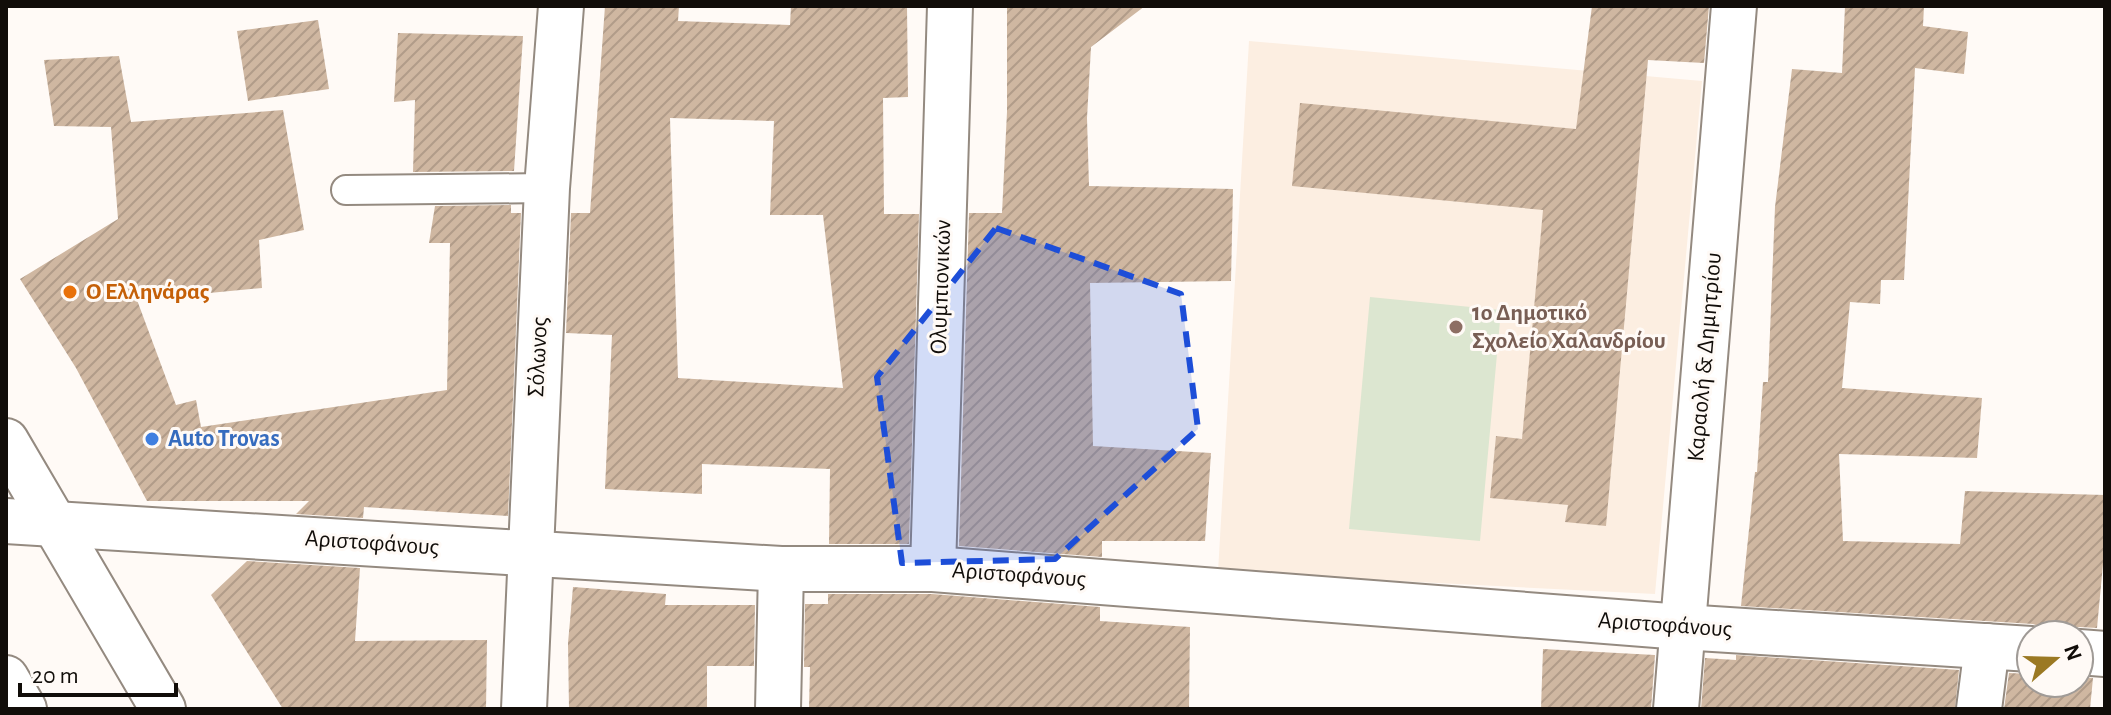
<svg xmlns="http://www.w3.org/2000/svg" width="2111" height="715" font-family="'Alegreya Sans',sans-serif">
	<defs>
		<pattern id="building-hatch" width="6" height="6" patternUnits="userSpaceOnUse" patternTransform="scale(2)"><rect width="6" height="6" fill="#cfb7a1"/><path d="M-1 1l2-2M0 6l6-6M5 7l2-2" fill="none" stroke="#b19c89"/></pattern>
	</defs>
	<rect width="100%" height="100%" fill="#fffaf6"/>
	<polygon fill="#fceee1" points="1249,41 1702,81 1655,594 1218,572"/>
	<polygon fill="#dce6d0" points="1370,297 1501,310 1480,541 1349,529"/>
	<g fill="url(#building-hatch)" fill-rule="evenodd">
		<path d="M605,6h74l-1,15 112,4 1,-19h116l1,91 -25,1 1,116h35l-10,330h-80l1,-75 -128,-5v30l-97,-5 7,-154 -46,-2 5,-120h19zM670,118l104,3 -4,94h53l20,173 -165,-10z"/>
		<polygon points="1007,6 1145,6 1091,47 1087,118 1089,186 1233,189 1231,281 1090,283 1093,446 1211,453 1205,541 1102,541 1102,557 959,546 969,213 1002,213 1007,112"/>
		<polygon points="1592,6 1709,6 1704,63 1648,60 1606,526 1565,522 1568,505 1490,498 1496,436 1522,439 1543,210 1292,186 1300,103 1576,129"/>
		<polygon points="1845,6 1924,6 1923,26 1968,32 1964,74 1915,68 1904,280 1881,280 1880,304 1850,302 1842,388 1982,398 1977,458 1839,454 1843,541 1960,544 1965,491 2105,495 2105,543 2097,628 2080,627 2069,629 2062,635 2051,635 2044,628 2033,624 1741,606 1755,472 1757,472 1763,382 1768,382 1775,207 1792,69 1842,73"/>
		<polygon points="318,20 329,89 248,101 237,31"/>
		<polygon points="398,33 523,36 514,171 413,172 415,100 394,102"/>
		<polygon points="119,56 131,122 283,110 304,230 259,240 262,288 137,300 176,405 196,400 201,427 447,390 450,243 429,243 435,206 511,205 511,213 521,213 508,516 364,507 363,518 296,514 309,501 147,501 76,368 20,279 118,219 111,127 54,126 44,60"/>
		<polygon points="247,561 360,568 355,641 487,640 486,709 283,709 211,595"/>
		<polygon points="573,587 666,594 665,605 755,605 754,666 707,666 707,709 569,709 568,643"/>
		<polygon points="828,594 932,594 1100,607 1100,621 1190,627 1189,709 809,709 810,667 804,667 805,604 828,604"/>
		<polygon points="1543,649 1655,655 1651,709 1541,709"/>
		<polygon points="1736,655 1959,670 1955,709 1701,709 1705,658 1736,660"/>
		<polygon points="2009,673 2031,674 2031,683 2079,683 2079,677 2093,678 2090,709 2004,709"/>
	</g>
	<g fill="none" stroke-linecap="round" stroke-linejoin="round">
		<g stroke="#948a80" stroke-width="32">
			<polyline id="lane" points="346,190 547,188"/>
		</g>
		<g stroke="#948a80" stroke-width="48">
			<g id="street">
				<polyline points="6,521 781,569 933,569 1682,627 2031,649"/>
				<polyline points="933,569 950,6"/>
				<polyline points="2079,652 2105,654"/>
				<polyline points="524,709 547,188 561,6"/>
				<polyline points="778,709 781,569"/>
				<polyline points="1676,709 1734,6"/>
				<polyline points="1979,709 1987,646"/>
			</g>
		</g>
		<g stroke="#948a80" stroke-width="48">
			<g id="secondary">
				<polyline points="6,441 163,709"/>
				<polyline points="6,678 24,709"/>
			</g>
		</g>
		<use href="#lane" stroke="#fff" stroke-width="28"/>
		<use href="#street" stroke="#fff" stroke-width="44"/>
		<use href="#secondary" stroke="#fff" stroke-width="44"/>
	</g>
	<path fill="#1d4ed8" fill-opacity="0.2" stroke="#1d4ed8" stroke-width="6" stroke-dasharray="16 10" stroke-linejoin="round" d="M996,228l185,66 17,135 -143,130 -153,4 -25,-186z"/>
	<circle fill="#e8710a" stroke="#fffaf6" stroke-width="3" cx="70" cy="292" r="8"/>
	<circle fill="#8d6e63" stroke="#fffaf6" stroke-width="3" cx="1456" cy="327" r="8"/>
	<circle fill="#3f7fe0" stroke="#fffaf6" stroke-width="3" cx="152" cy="439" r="8"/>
	<g text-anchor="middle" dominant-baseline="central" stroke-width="6" stroke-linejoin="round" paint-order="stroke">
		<g font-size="24" fill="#110d09" stroke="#fffaf6">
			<text transform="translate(941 287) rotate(-88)">Ολυμπιονικών</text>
			<text transform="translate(538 357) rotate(-87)">Σόλωνος</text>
			<text transform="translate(1705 357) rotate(-85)">Καραολή &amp; Δημητρίου</text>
			<text transform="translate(372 543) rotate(4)">Αριστοφάνους</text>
			<text transform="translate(1019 575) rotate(4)">Αριστοφάνους</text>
			<text transform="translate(1665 625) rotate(4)">Αριστοφάνους</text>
		</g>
		<g font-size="24" font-weight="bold" fill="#c56008" stroke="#fffaf6" text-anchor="start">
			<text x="86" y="292">Ο Ελληνάρας</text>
		</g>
		<g font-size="24" font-weight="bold" fill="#785e54" stroke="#fffaf6" text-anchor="start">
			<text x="1472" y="313">1ο Δημοτικό<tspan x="1472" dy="28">Σχολείο Χαλανδρίου</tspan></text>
		</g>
		<g font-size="24" font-weight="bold" fill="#366cbe" stroke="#fffaf6" text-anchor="start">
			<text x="168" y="439">Auto Trovas</text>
		</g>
	</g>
	<rect width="2111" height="715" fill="none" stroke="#110d09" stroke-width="16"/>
	<g transform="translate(2055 659) rotate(70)"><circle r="38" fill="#fffaf6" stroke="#a09b97" stroke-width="2"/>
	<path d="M0-6L14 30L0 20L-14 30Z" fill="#9b7923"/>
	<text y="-12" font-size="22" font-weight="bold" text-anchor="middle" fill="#110d09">N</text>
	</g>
	<path d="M20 683v12h156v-12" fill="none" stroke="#110d09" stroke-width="4"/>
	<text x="32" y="683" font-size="24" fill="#110d09" stroke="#fffaf6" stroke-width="6" paint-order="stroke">20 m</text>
</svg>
